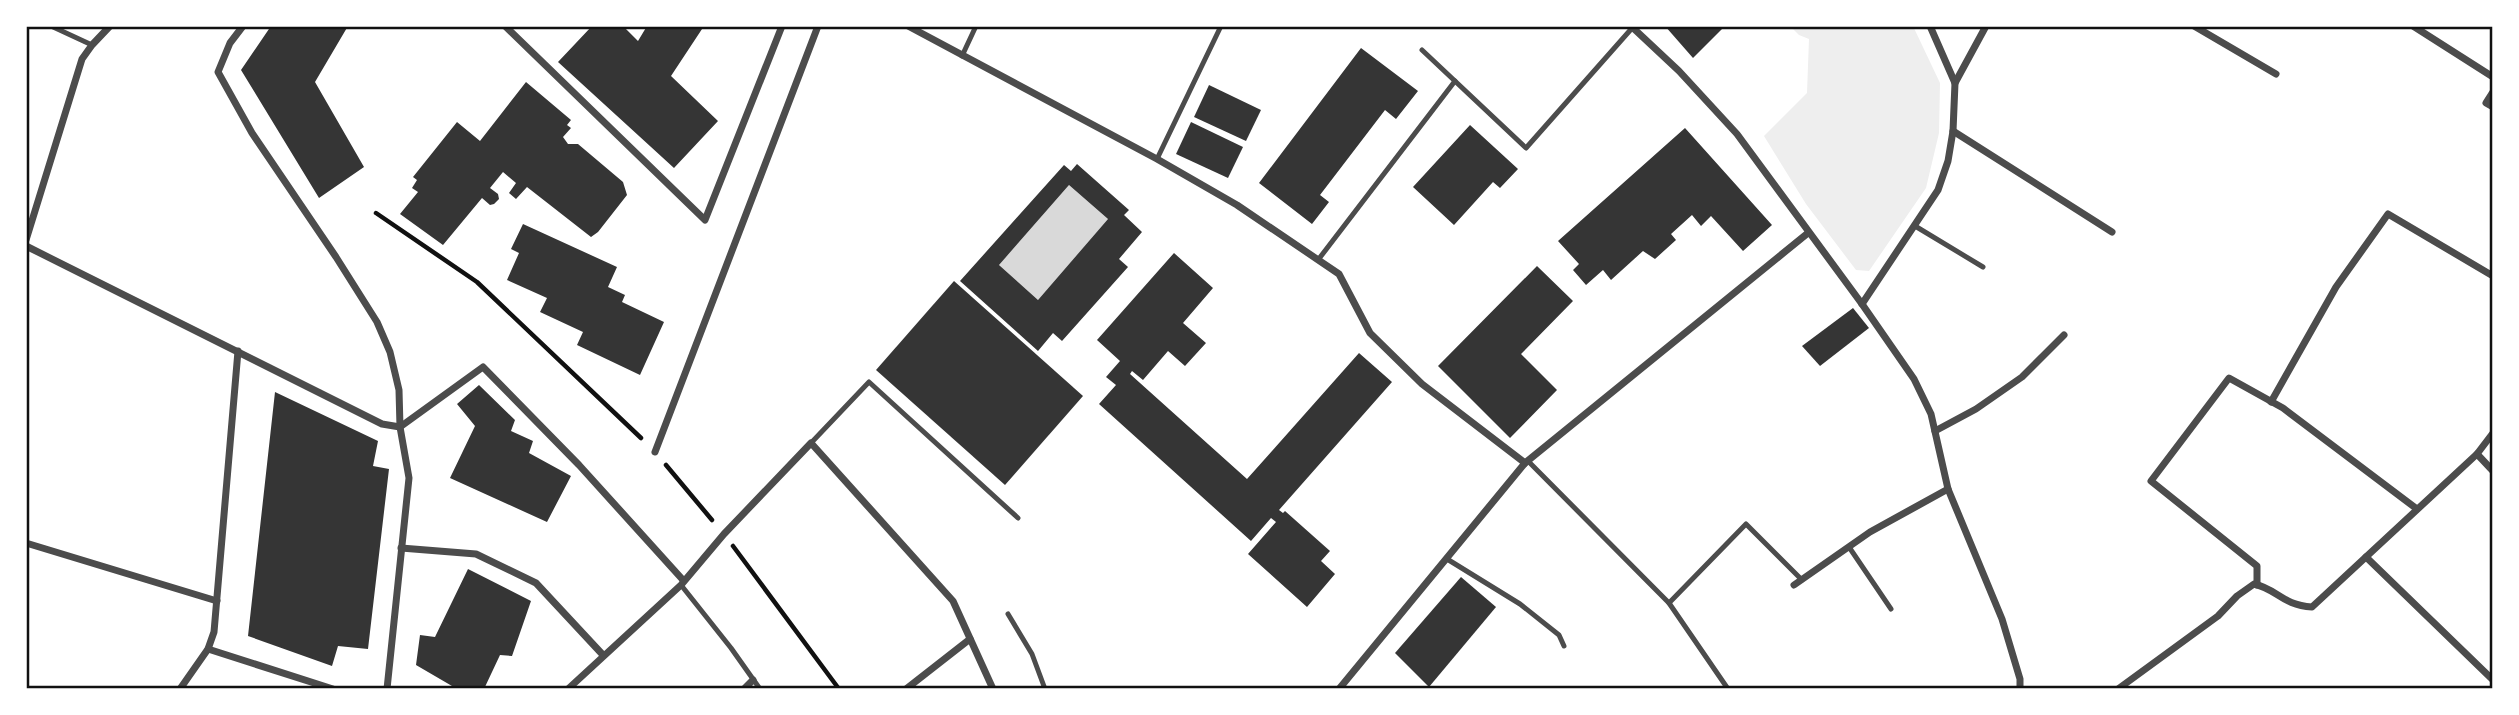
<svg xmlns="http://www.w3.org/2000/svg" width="2519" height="715" font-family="Manrope,sans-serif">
	<rect width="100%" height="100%" fill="#fff"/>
	<polygon fill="#eee" points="1790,26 1913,26 1940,83 1939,133 1926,188 1869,271 1856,270 1806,204 1764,136 1807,93 1809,39 1799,35"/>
	<polygon fill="#d9d9d9" points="1069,185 1108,219 1038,300 999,265"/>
	<g fill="#353535" fill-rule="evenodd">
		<polygon points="271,26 348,26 315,82 364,167 319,198 241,70"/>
		<polygon points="592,26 623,26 638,41 647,26 704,26 671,76 718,121 674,168 558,62"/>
		<polygon points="1665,26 1725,26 1693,58"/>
		<polygon points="1361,48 1418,91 1396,119 1385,110 1320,195 1329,202 1312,224 1259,183"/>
		<polygon points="526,82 571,120 567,125 571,128 563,137 568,144 578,144 623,182 627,195 598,232 591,237 527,187 516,199 509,193 516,183 503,172 490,188 498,194 499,199 494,204 490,205 482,198 443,245 400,214 418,192 412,188 417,180 413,177 457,122 480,141"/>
		<polygon points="1209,85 1261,110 1246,141 1194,117"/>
		<polygon points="1191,122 1243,147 1228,178 1176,154"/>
		<polygon points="1470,125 1518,169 1500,188 1493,182 1454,225 1413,187"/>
		<polygon points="1685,128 1772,225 1743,251 1711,216 1701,226 1692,215 1671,234 1676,240 1655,259 1643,251 1611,280 1603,270 1586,285 1573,270 1579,264 1558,241"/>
		<path d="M1077,164l52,46 -5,5 18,17 -23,27 9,8 -66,74 -9,-8 -15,18 -78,-70 104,-116 7,6zM1069,185l39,34 -70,81 -39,-35z"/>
		<polygon points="523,224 617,267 608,287 625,295 622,302 664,322 640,375 577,345 583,332 540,312 547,298 507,280 519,253 511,249"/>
		<polygon points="1174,253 1213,288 1183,323 1206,343 1185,366 1168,351 1143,380 1132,371 1130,374 1247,479 1359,353 1392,382 1279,510 1283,513 1285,511 1330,551 1321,561 1335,574 1307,607 1248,554 1276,522 1271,518 1251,541 1099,404 1116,385 1106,377 1120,361 1097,340"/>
		<polygon points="1537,266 1573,301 1521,354 1557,390 1510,438 1438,366"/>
		<polygon points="954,281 1083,396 1005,485 876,370"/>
		<polygon points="1853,308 1869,328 1820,366 1802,346"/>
		<polygon points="479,385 515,420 511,431 533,441 529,453 571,476 547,522 450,478 475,426 457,404"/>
		<polygon points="275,392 378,441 373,466 389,469 368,649 338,646 332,666 248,636"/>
		<polygon points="468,569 531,601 512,656 500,655 484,689 452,686 416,665 420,635 435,637"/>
		<polygon points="1461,577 1496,607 1429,687 1395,653"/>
	</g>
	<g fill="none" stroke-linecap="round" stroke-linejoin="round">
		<g stroke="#111" stroke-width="4.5">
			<polyline points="376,213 477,282 641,438"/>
			<polyline points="666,465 712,520"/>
			<polyline points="733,546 839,689"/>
		</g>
		<g stroke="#4c4c4c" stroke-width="5">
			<polyline points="51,26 92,45"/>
			<polyline points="1422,50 1526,148 1633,27"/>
			<polyline points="962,56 976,26"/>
			<polyline points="1157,159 1221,26"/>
			<polyline points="1915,226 1983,267"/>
			<polyline points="1318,260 1455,81"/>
			<polyline points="811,443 869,382 1018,518"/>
			<polyline points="1528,461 1669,603 1728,689"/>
			<polyline points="1849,547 1891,609"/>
			<polyline points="1447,559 1520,604 1559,635 1564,646"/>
			<polyline points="681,585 731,648 760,689"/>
			<polyline points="1669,603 1746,524 1802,580"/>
			<polyline points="1008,614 1032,654 1045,689"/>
		</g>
		<g stroke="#4c4c4c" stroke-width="7">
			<polyline points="243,26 230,43 218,72 252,133 336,257 377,322 390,352 399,390 400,427 409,478 387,689"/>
			<polyline points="505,26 705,220 782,26"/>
			<polyline points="908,26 1157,159 1237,205 1339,274 1370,333 1422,384 1525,463"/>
			<polyline points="1631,26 1679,71 1737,134 1862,304 1914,379 1931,414 1948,489 2002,619 2020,679 2020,689"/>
			<polyline points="2194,26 2276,74"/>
			<polyline points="2413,26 2493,77"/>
			<polyline points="1955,83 1986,26"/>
			<polyline points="2493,92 2486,103 2493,107"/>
			<polyline points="1953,131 2112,232"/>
			<polyline points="26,240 82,59 92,45 110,26"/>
			<polyline points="26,246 382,424 400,427 483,367 579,465 683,580"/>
			<polyline points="1862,304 1938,190 1948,161 1953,131 1955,83 1930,26"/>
			<polyline points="2271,402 2336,287 2388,214 2493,276"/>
			<polyline points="1935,431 1976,409 2022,377 2064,335"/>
			<polyline points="655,452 818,26"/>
			<polyline points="2477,454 2493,471"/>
			<polyline points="26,543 217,601"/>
			<polyline points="401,548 476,554 536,583 603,655"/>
			<polyline points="2366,557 2493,680"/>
			<polyline points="1794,585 1870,532 1948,489"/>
			<polyline points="2257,585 2257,566 2151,481 2229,378 2283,408 2417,509"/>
			<polyline points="208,649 333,689"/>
			<polyline points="180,689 208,649 214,632 238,351"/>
			<polyline points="568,689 681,585 724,534 811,443 953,601 993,689"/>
			<polyline points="744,689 753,680"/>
			<polyline points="906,689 970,639"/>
			<polyline points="1339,689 1525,463 1808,233"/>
			<path d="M2118,689l100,-73 19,-20 17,-12c23,5 28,21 58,23l165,-153 16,-21"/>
		</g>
	</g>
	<rect width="2519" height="715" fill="none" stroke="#ffffff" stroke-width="56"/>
	<rect x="28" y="28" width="2463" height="659" fill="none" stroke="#111" stroke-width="2.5"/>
</svg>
